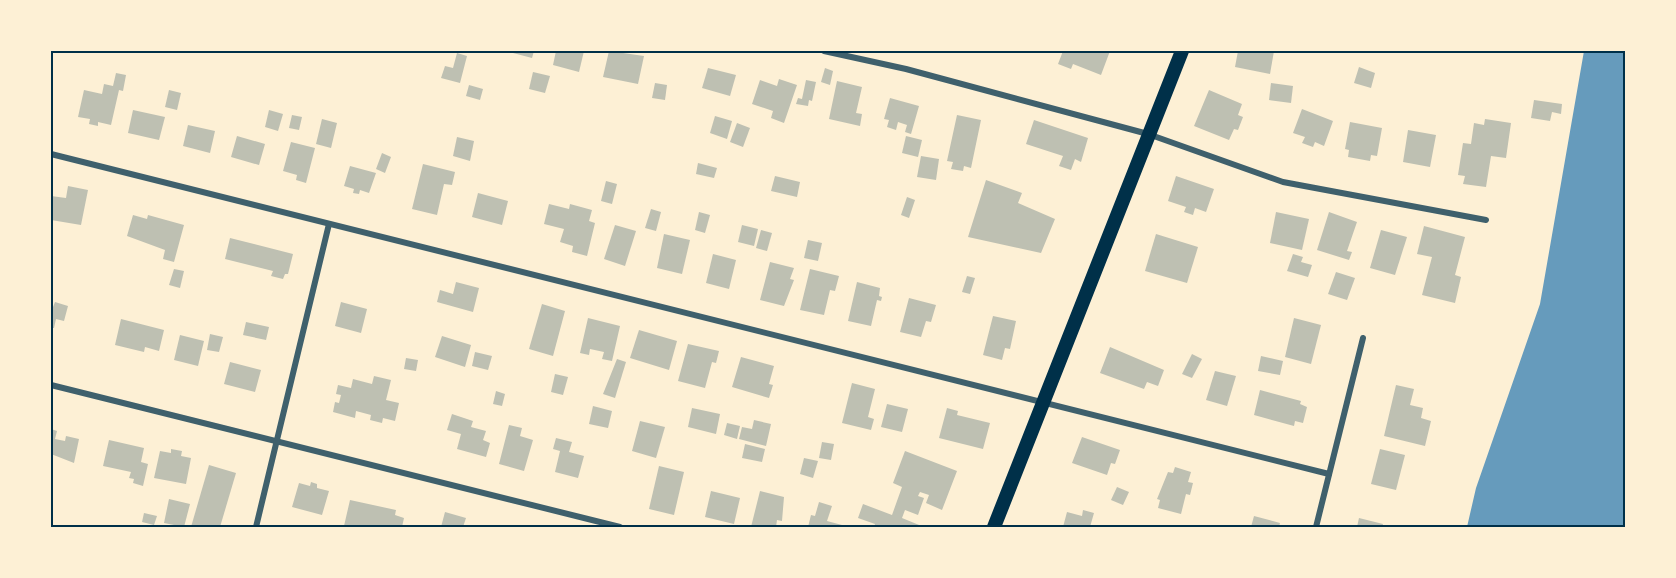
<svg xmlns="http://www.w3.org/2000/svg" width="1676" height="578" font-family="Figtree,sans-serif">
	<rect width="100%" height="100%" fill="#fdf0d5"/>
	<polygon fill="#669bbc" points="1584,51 1625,51 1625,527 1467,527 1476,488 1540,304"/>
	<g fill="#bec0b2">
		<polygon points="513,51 534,51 532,58 513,53"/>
		<polygon points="556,51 584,51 579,72 553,65"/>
		<polygon points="609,51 644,56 638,84 603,77"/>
		<polygon points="1063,51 1076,53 1077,51 1110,51 1101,75 1073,64 1071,69 1058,64"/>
		<polygon points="1238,51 1274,51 1270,74 1235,67"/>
		<polygon points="457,53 467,56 460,83 441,78 445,66 453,68"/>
		<polygon points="1359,67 1375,73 1371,88 1354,83"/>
		<polygon points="708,68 736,75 730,96 702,88"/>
		<polygon points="825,68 833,71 830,85 821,82"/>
		<polygon points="533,72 550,76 545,93 529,89"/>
		<polygon points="116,73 126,75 123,91 119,90 111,125 98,122 98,126 89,124 90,119 78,117 84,90 102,94 104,84 113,86"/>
		<polygon points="779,79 797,85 784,123 771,118 773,111 752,104 760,80 777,86"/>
		<polygon points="806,80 816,82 812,101 809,100 808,106 796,104 798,98 802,99"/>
		<polygon points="837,81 862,87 856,113 862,114 860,126 829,119"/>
		<polygon points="655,83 667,85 665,100 652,98"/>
		<polygon points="1271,83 1293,86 1291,103 1269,100"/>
		<polygon points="469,85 483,89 480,100 466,96"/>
		<polygon points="169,90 181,93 177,110 165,107"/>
		<polygon points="1209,90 1242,104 1238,115 1243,117 1238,130 1234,129 1229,140 1194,126"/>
		<polygon points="890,98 919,106 911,134 905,132 907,125 898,122 896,130 887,127 889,120 884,119"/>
		<polygon points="1534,100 1562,104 1561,114 1552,112 1550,121 1531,118"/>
		<polygon points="1302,109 1333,121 1324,146 1315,142 1313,147 1302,143 1305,137 1293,133"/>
		<polygon points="133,110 165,117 159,140 128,133"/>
		<polygon points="269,110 283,114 278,131 265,127"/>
		<polygon points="292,115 302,117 299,130 289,128"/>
		<polygon points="957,115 981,120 971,168 964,166 963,171 951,169 953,162 947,161"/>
		<polygon points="715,116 732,121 727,139 710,133"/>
		<polygon points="322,119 337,123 331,148 316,144"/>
		<polygon points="1485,119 1511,123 1506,158 1491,156 1486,187 1463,184 1465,176 1458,175 1463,143 1471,144 1474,123 1484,125"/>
		<polygon points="1034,120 1088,138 1081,162 1075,159 1071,170 1059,166 1063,156 1026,144"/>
		<polygon points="1350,122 1382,128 1377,156 1371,155 1370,161 1348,157 1349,150 1345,149"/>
		<polygon points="737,123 750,128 743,147 730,142"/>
		<polygon points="188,125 215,131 210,153 183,146"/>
		<polygon points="1408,130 1436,135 1430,167 1403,162"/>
		<polygon points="237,136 265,144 259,165 231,157"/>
		<polygon points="906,136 922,140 918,157 902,153"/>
		<polygon points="457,137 474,141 470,161 453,156"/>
		<polygon points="291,142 315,148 306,183 296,180 297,175 283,171"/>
		<polygon points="382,153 391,157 385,173 376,169"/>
		<polygon points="921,156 939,159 936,180 917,177"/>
		<polygon points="698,163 717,168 714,178 696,174"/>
		<polygon points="423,164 455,172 452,185 444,184 437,215 412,209"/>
		<polygon points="350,166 376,173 369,193 360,190 359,194 353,193 354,189 344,186"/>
		<polygon points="775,176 800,182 797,197 771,191"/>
		<polygon points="1176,176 1214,189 1206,212 1195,208 1193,215 1184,212 1186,207 1168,201"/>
		<polygon points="986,180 1022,193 1018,203 1055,219 1041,253 968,237"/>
		<polygon points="606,181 617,184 612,204 601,201"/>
		<polygon points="68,186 88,190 81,225 51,220 51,196 66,198"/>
		<polygon points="478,193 508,201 502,225 472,217"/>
		<polygon points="907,197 915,200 909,218 901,215"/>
		<polygon points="549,204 569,209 570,204 592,210 589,221 595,223 587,256 572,252 573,246 560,242 564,229 544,224"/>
		<polygon points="651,209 661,212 656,231 645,228"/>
		<polygon points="699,212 710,215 705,233 695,230"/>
		<polygon points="1276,212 1309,219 1302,250 1270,243"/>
		<polygon points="1329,212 1357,222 1347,251 1352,252 1349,260 1317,250"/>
		<polygon points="133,215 147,219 148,215 184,225 174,262 163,259 165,250 127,236"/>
		<polygon points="615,225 636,231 625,266 604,259"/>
		<polygon points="742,225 758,229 754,246 738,242"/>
		<polygon points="1424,226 1465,237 1455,275 1461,277 1455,303 1422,295 1432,257 1417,254"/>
		<polygon points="761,230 772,233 767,251 756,248"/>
		<polygon points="1381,230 1407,237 1395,275 1370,268"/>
		<polygon points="664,234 690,240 682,274 657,268"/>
		<polygon points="1156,234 1198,247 1187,283 1145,271"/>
		<polygon points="230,238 293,254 288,274 285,274 283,279 271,276 273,271 225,259"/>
		<polygon points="808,240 822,243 818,261 804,258"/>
		<polygon points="713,254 736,260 729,289 706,283"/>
		<polygon points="1293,254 1303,257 1301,262 1312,265 1308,277 1287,271"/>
		<polygon points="770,262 794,268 790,279 794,280 784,306 760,300"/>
		<polygon points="174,269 184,271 180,288 169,285"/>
		<polygon points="810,269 839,276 835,291 830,290 824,315 800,310"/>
		<polygon points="1336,272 1355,278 1347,300 1328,294"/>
		<polygon points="967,276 975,278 970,294 962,292"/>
		<polygon points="456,282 479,288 473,312 437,302 440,290 453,294"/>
		<polygon points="857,282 880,288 879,296 882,297 881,301 877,300 871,326 848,321"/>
		<polygon points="909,298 936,305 931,322 926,321 921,337 900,332"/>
		<polygon points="55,302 68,306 64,321 56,319 54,328 51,328 51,306 53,307"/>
		<polygon points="341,302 367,309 361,333 335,326"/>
		<polygon points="542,304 565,311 553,356 529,349"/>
		<polygon points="993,316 1016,321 1010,349 1005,348 1002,360 983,355"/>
		<polygon points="588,318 620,326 612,361 602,359 604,352 590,349 589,355 580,353"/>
		<polygon points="1294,318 1321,325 1311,364 1285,357"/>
		<polygon points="121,319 164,330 159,351 145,347 144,352 115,345"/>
		<polygon points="246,322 269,327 266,340 243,335"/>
		<polygon points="639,330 677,341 669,370 630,358"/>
		<polygon points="210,334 223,337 219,352 207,350"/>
		<polygon points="180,335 204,341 198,366 174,360"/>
		<polygon points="442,336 471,345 465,367 435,357"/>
		<polygon points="688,344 719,351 716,363 712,362 705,388 678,381"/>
		<polygon points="1110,347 1164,370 1158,386 1147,382 1144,389 1100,373"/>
		<polygon points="475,352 492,356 488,370 472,366"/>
		<polygon points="1192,354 1202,359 1192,378 1182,374"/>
		<polygon points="1261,356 1283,361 1280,375 1258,371"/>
		<polygon points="741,357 774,366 769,384 773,385 769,398 732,387"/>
		<polygon points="406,358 418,360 416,371 404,369"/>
		<polygon points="617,359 626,362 615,398 603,394"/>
		<polygon points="230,362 261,370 255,392 224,384"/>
		<polygon points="1215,371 1236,376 1227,406 1206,400"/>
		<polygon points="555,374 568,377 563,395 551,392"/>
		<polygon points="374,376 391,380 386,400 399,403 395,421 383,418 382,423 370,420 371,415 356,411 355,418 333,412 335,402 339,403 341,395 336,394 338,385 351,388 353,379 372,384"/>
		<polygon points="852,383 875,389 868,417 874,419 871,430 842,423"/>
		<polygon points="1396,385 1414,389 1410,405 1423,408 1421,418 1431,421 1425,446 1384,436"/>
		<polygon points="1260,390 1301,401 1300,404 1307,407 1303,423 1295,421 1294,426 1254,415"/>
		<polygon points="496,391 505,394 502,406 493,404"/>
		<polygon points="887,404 908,409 902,432 881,427"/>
		<polygon points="593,406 612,411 608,428 589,424"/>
		<polygon points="692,408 720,414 716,434 688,427"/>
		<polygon points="947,408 958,411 957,415 990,423 983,449 939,438"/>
		<polygon points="452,414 473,421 471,427 486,431 483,440 490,443 486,457 457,449 461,434 447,430"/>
		<polygon points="754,420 771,424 766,446 739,439 742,427 752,429"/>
		<polygon points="640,421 665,427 656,458 632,451"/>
		<polygon points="727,423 740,426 737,439 724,435"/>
		<polygon points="509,425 522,428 520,436 533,440 524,471 499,464"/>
		<polygon points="51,429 57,431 55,439 65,441 66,436 79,439 74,463 51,454"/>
		<polygon points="1082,437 1120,450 1115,464 1111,463 1107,475 1072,463"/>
		<polygon points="556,438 572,442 569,452 584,456 578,478 555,472 560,451 553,449"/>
		<polygon points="109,440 144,448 141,462 148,464 143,486 133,483 134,479 129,478 131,472 103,466"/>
		<polygon points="822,442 834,444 831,460 819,458"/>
		<polygon points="745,444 765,449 762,462 742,458"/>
		<polygon points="171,449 182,451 181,456 191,458 186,484 154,478 160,451 171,453"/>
		<polygon points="1380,449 1405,455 1396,490 1371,484"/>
		<polygon points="905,451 957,471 942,510 926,503 929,495 920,492 918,496 924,498 918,515 905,510 902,518 924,527 874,527 875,524 858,518 863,504 892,515 902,487 893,483"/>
		<polygon points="804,458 818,461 813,478 800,474"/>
		<polygon points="209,465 236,473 220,527 191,527"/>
		<polygon points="659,466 684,472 674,515 649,509"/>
		<polygon points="1175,467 1191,472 1188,482 1193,483 1190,495 1186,494 1181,514 1158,508 1160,500 1157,499 1168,472 1173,473"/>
		<polygon points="311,482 317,484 317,488 329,491 322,515 292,507 299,483 310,486"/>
		<polygon points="1117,487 1129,492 1123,505 1111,500"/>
		<polygon points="711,491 740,498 734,524 705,517"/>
		<polygon points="760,491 784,497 782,521 777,520 776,527 751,527"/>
		<polygon points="169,499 190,504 184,527 164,523"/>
		<polygon points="350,500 396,510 395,515 404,518 402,527 344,526"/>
		<polygon points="819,502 832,506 827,521 842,525 841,527 808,527 811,515 815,516"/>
		<polygon points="1083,510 1094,513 1090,527 1063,527 1067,512 1082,516"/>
		<polygon points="445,512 466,518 463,527 441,527"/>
		<polygon points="144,513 157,516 154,525 142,522"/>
		<polygon points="1254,516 1280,523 1279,527 1251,527"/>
		<polygon points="1359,518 1383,524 1382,527 1357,527"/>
	</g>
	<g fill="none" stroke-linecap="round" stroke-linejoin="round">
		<g stroke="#3f606c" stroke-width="6">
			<polyline points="824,51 906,69 1148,134 1283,182 1486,220"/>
			<polyline points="51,154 1329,474"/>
			<polyline points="51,385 620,527"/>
			<polyline points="256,527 329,224"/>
			<polyline points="1316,527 1363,338"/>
		</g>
		<polyline stroke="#003049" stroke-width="14" points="994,527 1182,51"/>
	</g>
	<rect width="1676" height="578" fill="none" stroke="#fdf0d5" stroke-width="105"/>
	<rect x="52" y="52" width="1572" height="474" fill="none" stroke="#003049" stroke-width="2"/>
</svg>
